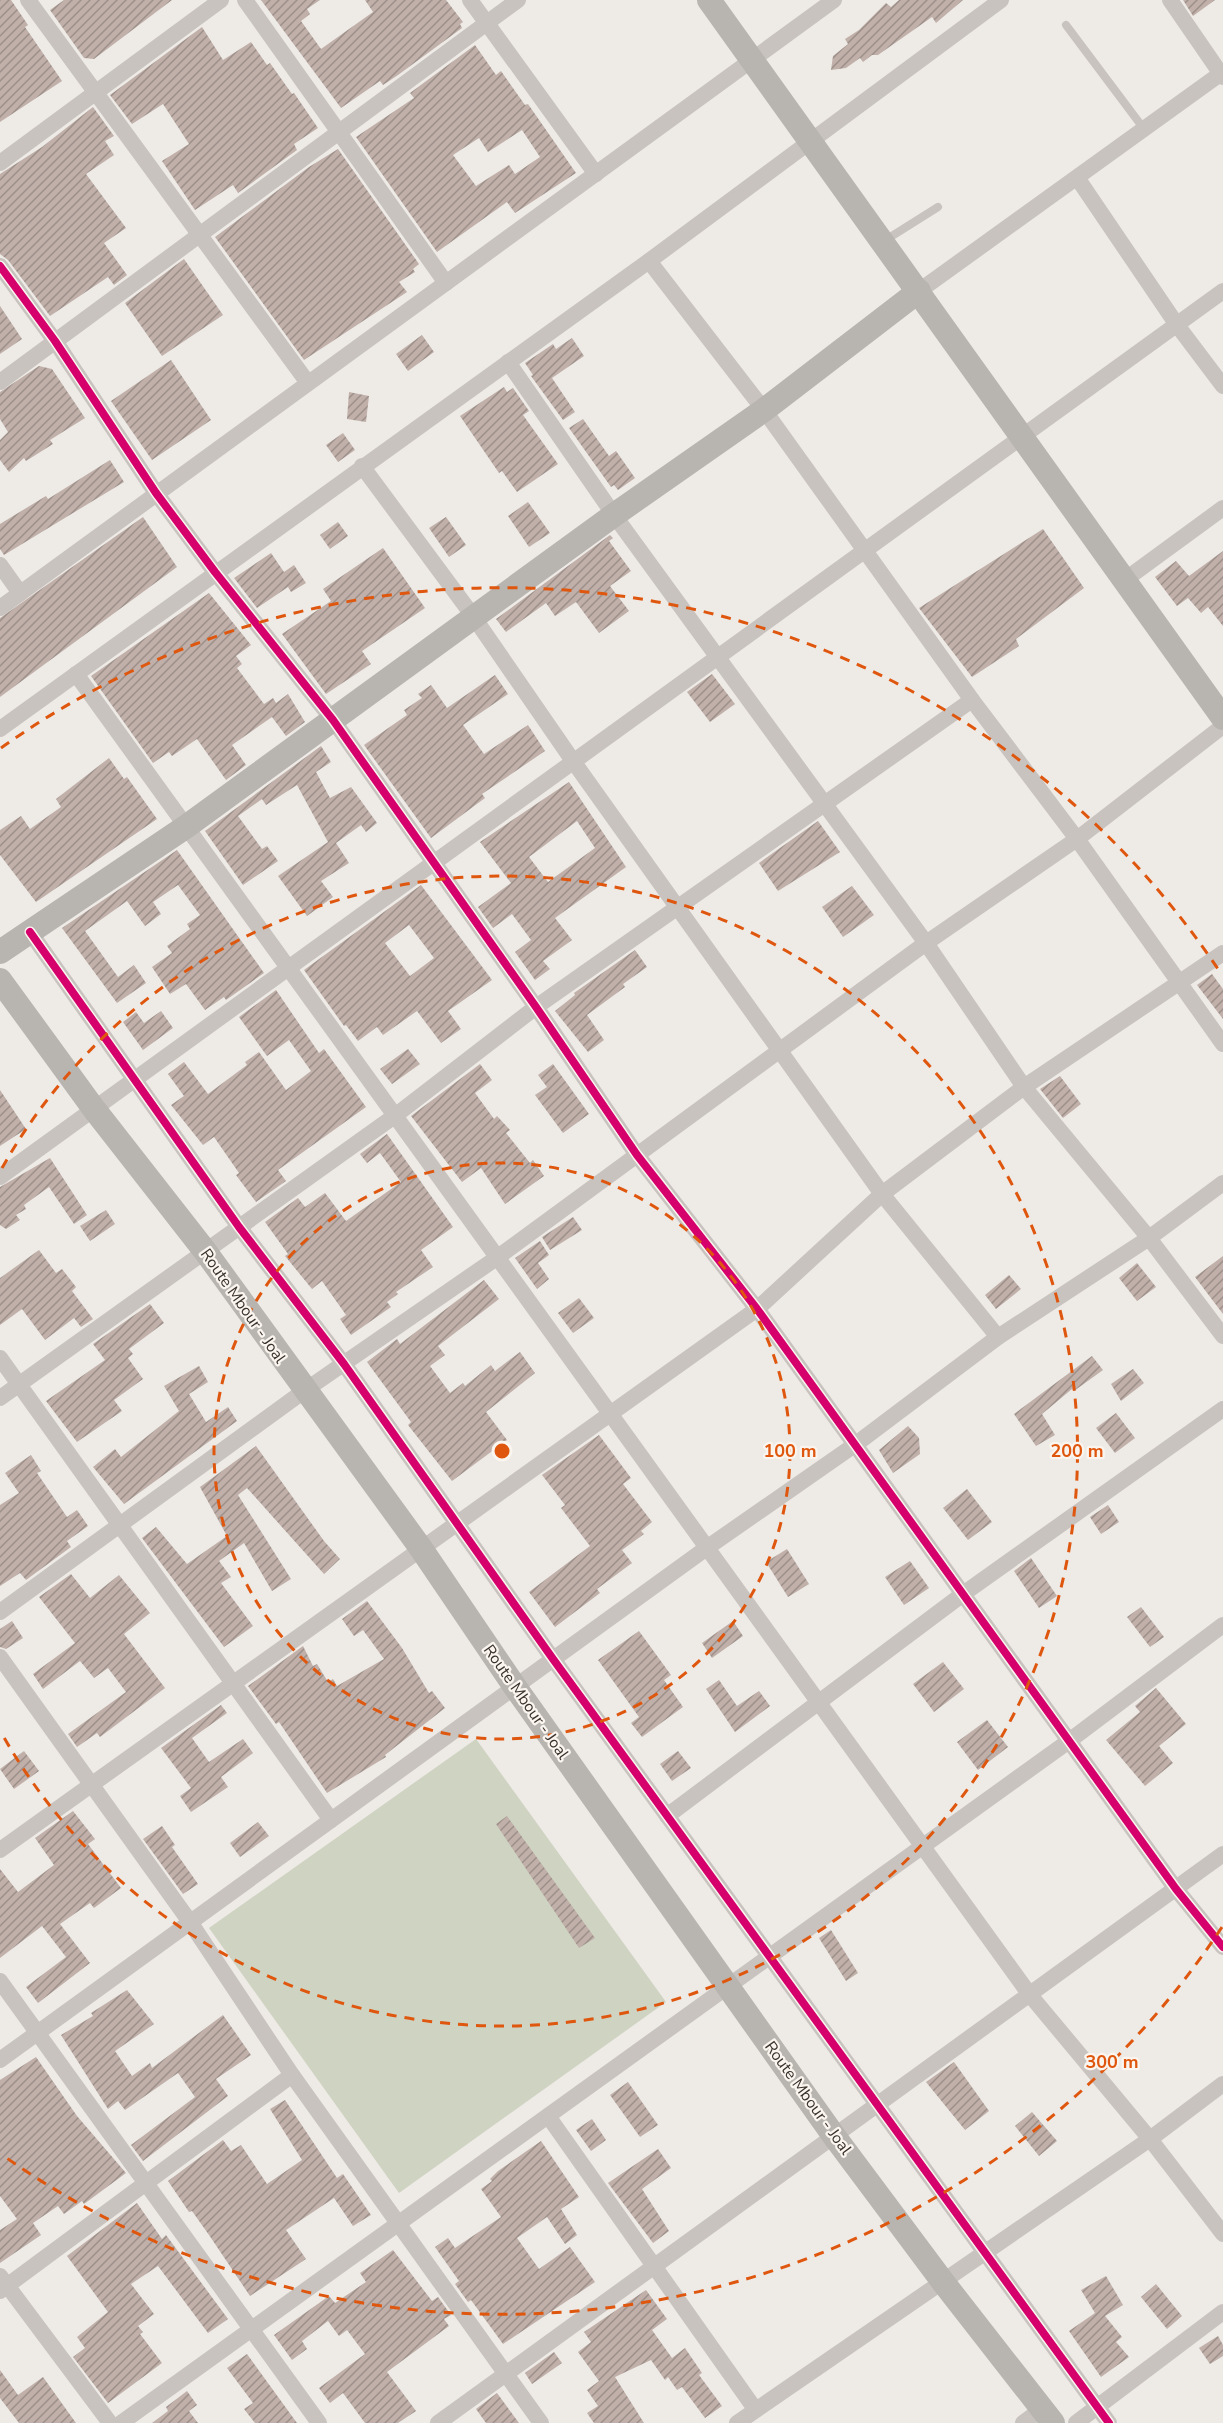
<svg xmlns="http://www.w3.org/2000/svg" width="1223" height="2423" font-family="'Nunito Sans',sans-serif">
	<defs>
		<pattern id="building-hatch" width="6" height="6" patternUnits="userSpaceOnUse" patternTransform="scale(1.5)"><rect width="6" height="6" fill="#c0b0a9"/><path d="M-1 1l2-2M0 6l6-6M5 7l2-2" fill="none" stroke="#9d908a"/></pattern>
	</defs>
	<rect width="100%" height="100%" fill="#eeeae6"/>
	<polygon fill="#cfd3c1" points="476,1739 666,2002 399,2193 209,1928"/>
	<g fill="url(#building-hatch)" fill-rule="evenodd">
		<polygon points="0,0 11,0 28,25 25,27 62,81 0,122"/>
		<polygon points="64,0 172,0 94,59 84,58 50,10"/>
		<polygon points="261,0 320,0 307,9 310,14 301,21 321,49 373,12 365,0 446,0 463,22 460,24 462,28 398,75 383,85 380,81 341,108"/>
		<polygon points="899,0 963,0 936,23 932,17 878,55 872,55 863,62 860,58 846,68 831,70 833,56 848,44 845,39 859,30 886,3 891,7"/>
		<polygon points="1183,0 1215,0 1193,16"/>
		<polygon points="202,27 223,60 251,42 267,65 270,63 292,94 294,93 318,128 294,144 297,150 238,193 233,185 195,210 162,161 189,144 163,104 132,124 110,95"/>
		<path d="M475,45l21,30 5,-4 24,34 3,-1 48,69 -61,40 -8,-11 -70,50 -81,-115 58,-39 -4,-5zM522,130l18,27 -25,17 -6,-9 -33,21 -23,-31 26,-17 9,14z"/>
		<polygon points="93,107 114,136 105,141 114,155 86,174 126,228 104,243 127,275 114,285 108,277 50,316 8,260 0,254 0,174 42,147"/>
		<polygon points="338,149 419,264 413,269 415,272 399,282 407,292 304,360 215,237 309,167"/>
		<polygon points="184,259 223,315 162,356 125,303"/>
		<polygon points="0,306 22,339 0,354"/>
		<polygon points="422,335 434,352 408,371 396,354"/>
		<polygon points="572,338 584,356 552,378 575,412 563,420 531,376 533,375 525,363 553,344 556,349"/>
		<polygon points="171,360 211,420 152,460 111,401"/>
		<polygon points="39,366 52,369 85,418 50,440 53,444 26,461 24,458 9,472 0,460 0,440 8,432 0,419 0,392"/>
		<polygon points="504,387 507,392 513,388 529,411 523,415 558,464 517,492 502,471 499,473 460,416"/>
		<polygon points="349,392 369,396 366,422 347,419"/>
		<polygon points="583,419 609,456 616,451 635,478 618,490 614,485 611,487 569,428"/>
		<polygon points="343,433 355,450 338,462 326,445"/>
		<polygon points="110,460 124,482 4,555 0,549 0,524 46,496 48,499"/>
		<polygon points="528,502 550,533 529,547 508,516"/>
		<polygon points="143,517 177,567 0,697 0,618"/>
		<polygon points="446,517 466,545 449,557 429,528"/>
		<polygon points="338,522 348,536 330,549 320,535"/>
		<polygon points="1043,529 1084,588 1016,639 1019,646 972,677 919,608"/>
		<polygon points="610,535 613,538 609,541 631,571 610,586 629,611 599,633 576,602 555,616 546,603 506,632 496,619"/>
		<polygon points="383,548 425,608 362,651 371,664 326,694 282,634 331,601 323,589"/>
		<polygon points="1223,551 1223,626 1208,607 1201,613 1188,598 1177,606 1155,577 1176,561 1189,576"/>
		<polygon points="271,553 284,572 294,565 306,583 291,592 288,587 257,608 234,578"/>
		<polygon points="209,593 251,645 236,656 242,664 237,668 264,704 273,698 276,703 288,694 305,722 286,736 272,717 232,745 246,765 226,780 197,739 172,756 169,752 153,763 91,676"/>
		<polygon points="712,674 735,704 710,722 687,692"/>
		<polygon points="495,675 508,694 463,725 484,754 528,725 545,751 482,794 485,798 431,838 364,745 407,715 404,710 422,698 418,694 431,685 447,708"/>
		<polygon points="321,746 331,762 316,772 330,798 351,787 377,823 366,832 361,825 336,843 349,863 321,881 333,897 307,916 278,876 328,842 297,785 266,805 262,799 238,816 262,849 267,846 278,861 243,885 205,831"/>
		<polygon points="109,758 124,779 127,777 157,819 36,902 0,855 0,830 21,816 30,829 61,807 56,799"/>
		<path d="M569,782l57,85 -71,51 17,22 -29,21 7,8 -15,11 -20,-28 16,-12 -19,-26 -19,14 -15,-21 33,-24 -31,-41zM577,821l18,27 -47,34 -19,-25z"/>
		<polygon points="818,821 840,852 778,891 759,863"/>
		<polygon points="177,850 264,973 226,1000 224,997 205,1010 186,984 170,994 152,967 172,953 167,946 190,929 187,924 200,915 178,885 153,902 161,914 145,926 127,901 85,931 118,977 134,965 146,983 117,1003 62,928"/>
		<path d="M421,885l71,95 -44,31 13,18 -20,14 -24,-32 -34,24 -6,-8 -19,14 -12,-16 -2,1 -40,-56zM409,925l25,33 -24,18 -25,-33z"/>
		<polygon points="852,886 874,915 843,937 822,907"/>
		<polygon points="635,950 647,967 623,984 625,987 587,1015 604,1040 588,1052 555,1011 575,995 574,993"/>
		<polygon points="1212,974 1223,989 1223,1019 1197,985"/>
		<polygon points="276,990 319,1053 324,1049 366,1107 278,1170 286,1181 256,1202 236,1175 239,1173 214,1137 203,1145 171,1105 184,1096 168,1074 184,1062 208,1094 247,1065 245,1062 259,1052 286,1090 311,1071 289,1040 267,1056 239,1017"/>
		<polygon points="161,1011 173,1028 143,1050 123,1022 136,1012 144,1023"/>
		<polygon points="408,1049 420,1064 392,1084 380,1069"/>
		<polygon points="480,1064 492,1080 475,1093 494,1119 497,1116 510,1130 506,1133 530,1163 533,1160 544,1176 505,1204 481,1168 462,1182 411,1116"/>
		<polygon points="553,1064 589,1114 563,1133 535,1095 547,1087 538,1075"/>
		<polygon points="1060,1076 1081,1104 1063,1118 1040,1089"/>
		<polygon points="0,1090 26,1129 0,1146"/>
		<polygon points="387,1134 453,1227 421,1250 433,1267 396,1292 398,1294 387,1302 391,1307 351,1335 340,1319 346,1315 322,1281 312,1289 285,1256 288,1254 265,1222 298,1198 305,1207 325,1193 346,1221 401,1182 380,1153 367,1163 360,1154"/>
		<polygon points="50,1158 87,1215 74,1224 49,1187 24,1205 26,1209 16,1215 20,1220 6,1229 0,1225 0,1187"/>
		<polygon points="106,1210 115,1224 90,1241 80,1226"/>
		<polygon points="573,1217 582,1230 550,1250 542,1237"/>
		<polygon points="540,1241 549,1255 538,1263 549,1279 537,1289 515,1258"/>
		<polygon points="39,1250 56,1273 62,1269 76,1287 72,1291 93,1319 81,1327 74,1318 45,1340 22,1309 0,1325 0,1278"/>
		<polygon points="1223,1256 1223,1314 1195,1277"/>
		<polygon points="1137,1263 1156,1287 1137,1301 1119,1278"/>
		<polygon points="1009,1275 1021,1289 996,1309 985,1295"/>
		<polygon points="484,1280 499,1299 438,1346 445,1355 430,1366 450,1393 463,1383 465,1386 491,1365 495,1371 520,1352 535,1373 486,1412 507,1440 452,1481 408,1425 411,1422 367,1362 397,1339 400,1344"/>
		<polygon points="579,1298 594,1318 573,1333 558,1313"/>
		<polygon points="150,1304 164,1323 129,1349 133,1354 128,1358 143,1379 114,1400 122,1411 77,1442 46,1401 105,1360 93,1344"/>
		<polygon points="1092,1356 1103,1370 1074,1391 1072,1389 1042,1414 1055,1435 1036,1446 1014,1414"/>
		<polygon points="199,1366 208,1382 189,1394 206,1422 228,1407 237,1421 124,1504 93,1467 115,1449 121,1457 179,1411 164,1386"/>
		<polygon points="1133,1369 1144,1383 1121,1401 1111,1384"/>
		<polygon points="1116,1413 1135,1438 1115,1453 1096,1428"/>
		<polygon points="908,1426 919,1438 920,1454 893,1473 879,1450"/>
		<polygon points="599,1435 631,1478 623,1484 652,1522 641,1531 644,1534 622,1550 632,1563 597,1589 600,1593 555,1627 529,1592 590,1546 561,1508 565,1505 542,1475"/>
		<polygon points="256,1446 324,1541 340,1559 324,1574 247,1488 238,1495 291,1579 272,1591 244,1543 219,1561 231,1577 221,1583 253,1626 224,1647 142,1538 156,1527 187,1564 227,1536 200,1487"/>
		<polygon points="31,1455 41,1471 37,1473 67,1517 77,1510 88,1526 67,1541 71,1547 26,1580 20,1573 0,1586 0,1505 19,1493 5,1473"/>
		<polygon points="967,1489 992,1522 968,1540 943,1508"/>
		<polygon points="1108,1505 1119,1522 1101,1534 1090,1517"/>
		<polygon points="787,1549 809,1584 788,1597 766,1562"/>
		<polygon points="1031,1558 1057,1596 1039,1608 1014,1571"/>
		<polygon points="910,1561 929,1588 904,1605 885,1577"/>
		<polygon points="71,1574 90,1598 119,1575 150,1613 124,1634 165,1688 100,1737 97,1733 77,1747 68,1734 126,1692 108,1668 94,1678 80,1661 43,1689 33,1674 75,1643 39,1597"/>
		<polygon points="367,1601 402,1648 429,1693 432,1691 445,1708 385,1755 386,1757 327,1793 279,1722 276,1724 248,1686 303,1646 313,1666 317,1664 328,1682 333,1679 337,1686 384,1659 363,1630 354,1636 342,1619"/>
		<polygon points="1141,1607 1164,1637 1150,1647 1127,1617"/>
		<polygon points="12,1621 23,1638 6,1649 0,1647 0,1629"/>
		<polygon points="733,1621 743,1636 712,1658 702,1643"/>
		<polygon points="639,1631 671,1675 664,1680 683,1707 642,1737 631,1723 639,1717 598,1660"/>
		<polygon points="943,1662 964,1689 934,1712 913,1684"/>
		<polygon points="719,1680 737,1706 759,1691 770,1706 735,1732 706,1689"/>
		<polygon points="1156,1688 1186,1724 1159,1746 1173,1763 1145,1786 1106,1740 1140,1712 1135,1706"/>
		<polygon points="221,1705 227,1713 192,1738 209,1762 243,1739 253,1753 221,1777 228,1787 191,1812 180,1796 191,1788 161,1748"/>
		<polygon points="987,1720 1008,1747 978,1770 957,1742"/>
		<polygon points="24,1751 39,1771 14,1789 0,1769"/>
		<polygon points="678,1751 691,1768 672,1781 660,1764"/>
		<polygon points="73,1811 95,1839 88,1844 121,1888 94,1908 90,1903 60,1924 90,1963 38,2003 26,1987 66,1957 42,1926 0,1958 0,1869 18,1892 54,1865 35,1838"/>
		<polygon points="507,1816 595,1938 579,1948 496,1824"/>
		<polygon points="258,1822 269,1836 240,1857 230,1843"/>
		<polygon points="162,1826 175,1845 172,1847 198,1884 183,1894 143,1839"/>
		<polygon points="831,1930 858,1973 846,1981 819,1938"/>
		<polygon points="127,1990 154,2024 115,2051 132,2076 150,2063 152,2068 223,2015 251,2055 216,2079 228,2096 143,2161 131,2145 195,2097 178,2073 125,2110 118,2101 108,2109 61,2035 93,2016 91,2013"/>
		<polygon points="36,2057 77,2116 126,2173 84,2204 82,2201 64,2214 58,2206 33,2223 41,2235 0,2263 0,2230 17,2219 0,2196 0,2080"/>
		<polygon points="954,2062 989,2111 965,2130 926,2082"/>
		<polygon points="628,2082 658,2125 640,2137 610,2095"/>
		<polygon points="285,2100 337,2178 343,2174 371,2215 353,2226 334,2198 286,2230 306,2259 250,2296 209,2235 192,2211 189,2212 168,2181 223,2140 231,2151 241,2145 267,2184 302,2160 270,2109"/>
		<polygon points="1032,2112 1057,2141 1039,2156 1015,2126"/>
		<polygon points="592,2119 606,2140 591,2151 576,2130"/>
		<polygon points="541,2141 579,2197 561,2209 577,2235 565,2244 547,2217 517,2238 539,2269 570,2247 595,2282 503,2344 471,2300 468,2302 455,2284 459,2281 435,2247 448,2238 455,2248 501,2217 481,2189 492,2181 490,2179 498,2171"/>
		<polygon points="658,2149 671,2168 642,2189 669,2231 653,2243 608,2183"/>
		<polygon points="137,2203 162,2239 166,2235 228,2319 208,2333 158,2266 131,2284 154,2314 138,2326 143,2332 140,2334 162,2363 108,2403 73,2357 85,2348 77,2337 108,2312 67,2256"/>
		<polygon points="393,2250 432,2301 438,2297 451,2315 444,2319 449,2326 387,2372 416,2411 398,2423 365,2423 343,2393 330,2403 319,2388 365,2354 347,2330 339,2336 328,2321 302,2341 307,2349 292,2360 274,2335 329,2296 335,2303 366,2282 360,2273"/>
		<polygon points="1106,2276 1123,2305 1105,2316 1122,2337 1116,2342 1129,2357 1101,2377 1069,2331 1095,2313 1081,2290"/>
		<polygon points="1156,2284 1182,2316 1167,2329 1141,2297"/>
		<polygon points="646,2290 667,2319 652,2330 672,2358 685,2348 702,2373 699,2375 722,2406 705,2418 682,2387 677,2390 668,2377 665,2380 651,2360 615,2377 644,2423 594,2423 587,2413 598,2406 587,2390 599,2381 578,2352 591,2342 584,2332"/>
		<polygon points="1218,2336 1223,2345 1223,2356 1210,2364 1199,2348"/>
		<polygon points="554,2352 562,2363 532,2384 525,2373"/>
		<polygon points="247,2354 297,2423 255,2423 244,2409 253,2403 227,2368"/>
		<polygon points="0,2370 18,2395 43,2377 76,2423 19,2423 0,2398"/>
		<polygon points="187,2391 197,2405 189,2411 198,2423 152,2423 168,2411 166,2407"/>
		<polygon points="497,2393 519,2423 486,2423 476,2409"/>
	</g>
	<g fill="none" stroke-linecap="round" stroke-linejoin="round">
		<g stroke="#c8c3bf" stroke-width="8">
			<polyline points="1066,25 1144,129"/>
			<polyline points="884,241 938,207"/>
		</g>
		<g stroke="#c8c3bf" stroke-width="16">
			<polyline points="28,0 308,383"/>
			<polyline points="245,0 446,283"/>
			<polyline points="470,0 596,174"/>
			<polyline points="1170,0 1223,77"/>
			<polyline points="0,163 221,0"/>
			<polyline points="1078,179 1177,325 1223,386"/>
			<polyline points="649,261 764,410 972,700 1077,839 1223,1044"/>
			<polyline points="0,266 55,341 156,493 215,572 333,720 536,1007 637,1155 757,1309 1176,1889 1223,1947"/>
			<polyline points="919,291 1223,72"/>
			<polyline points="508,362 614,515 926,943 1024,1087 1149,1238 1223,1336"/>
			<polyline points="0,382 518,0"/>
			<polyline points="362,466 473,616 573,761 882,1194 998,1337"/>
			<polyline points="0,565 20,593"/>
			<polyline points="1126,579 1223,508"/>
			<polyline points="0,608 834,0"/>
			<polyline points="76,674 1030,1995 1150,2139 1223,2234"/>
			<polyline points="0,729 649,261 1001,0"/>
			<polyline points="30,932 239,1227 344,1364 553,1659 1109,2423"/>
			<polyline points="0,1177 1223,291"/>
			<polyline points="0,1358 331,1820"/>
			<polyline points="0,1398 396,1115 536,1007 972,700"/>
			<polyline points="0,1612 304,1391 498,1257 926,943 1077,839 1223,726"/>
			<polyline points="0,1657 190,1922 292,2075 541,2423"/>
			<polyline points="667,1816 963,1594 1223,1409"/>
			<polyline points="0,1850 757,1309 882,1194 1024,1087 1223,953"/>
			<polyline points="0,1981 319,2423"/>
			<polyline points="0,2060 708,1547 856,1444 998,1337 1149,1238 1223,1183"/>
			<polyline points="548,2116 755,2409"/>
			<polyline points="0,2276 110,2423"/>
			<polyline points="0,2291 292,2075"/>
			<polyline points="121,2423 1069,1741 1223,1625"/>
			<polyline points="438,2423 1223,1854"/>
			<polyline points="737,2423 1150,2139 1223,2084"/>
			<polyline points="1023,2423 1042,2409"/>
			<polyline points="1076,2423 1223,2312"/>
		</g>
		<g stroke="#b8b4af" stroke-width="24">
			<polyline points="709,0 1223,718"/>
			<polyline points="0,952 187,826 614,515 764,410 919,291"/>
			<polyline points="0,980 94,1109 205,1251 420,1547 515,1687 834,2136 943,2282 1053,2423"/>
		</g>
		<g stroke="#faf5ef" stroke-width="11">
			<g id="cycleway">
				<polyline points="0,266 55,341 156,493 215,572 333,720 536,1007 637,1155 757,1309 1176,1889 1223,1947"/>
				<polyline points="30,932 239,1227 344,1364 553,1659 1109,2423"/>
			</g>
		</g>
		<use href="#cycleway" stroke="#d6006c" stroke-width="8"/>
	</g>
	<g fill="none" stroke="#df570e" stroke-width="3" stroke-dasharray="10 8">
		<circle cx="502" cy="1451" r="288"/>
		<path d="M2 1168A575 575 0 1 1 2 1734"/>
		<path d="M1222 1927A863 863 0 0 1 1 2154M1 748A863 863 0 0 1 1222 975"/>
	</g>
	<g text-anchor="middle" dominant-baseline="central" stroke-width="4.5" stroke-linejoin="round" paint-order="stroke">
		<g font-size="16" fill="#39312c" stroke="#faf5ef">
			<text transform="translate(243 1306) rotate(55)">Route Mbour - Joal</text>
			<text transform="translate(526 1702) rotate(55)">Route Mbour - Joal</text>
			<text transform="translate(808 2098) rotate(54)">Route Mbour - Joal</text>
		</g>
	</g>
	<circle cx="502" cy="1451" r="9" fill="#df570e" stroke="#faf5ef" stroke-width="3"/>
	<g font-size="18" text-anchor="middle" font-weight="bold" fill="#df570e" stroke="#faf5ef" stroke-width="4.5" stroke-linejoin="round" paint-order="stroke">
		<text x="790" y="1457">100 m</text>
		<text x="1077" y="1457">200 m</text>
		<text x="1112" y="2068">300 m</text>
	</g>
</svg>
